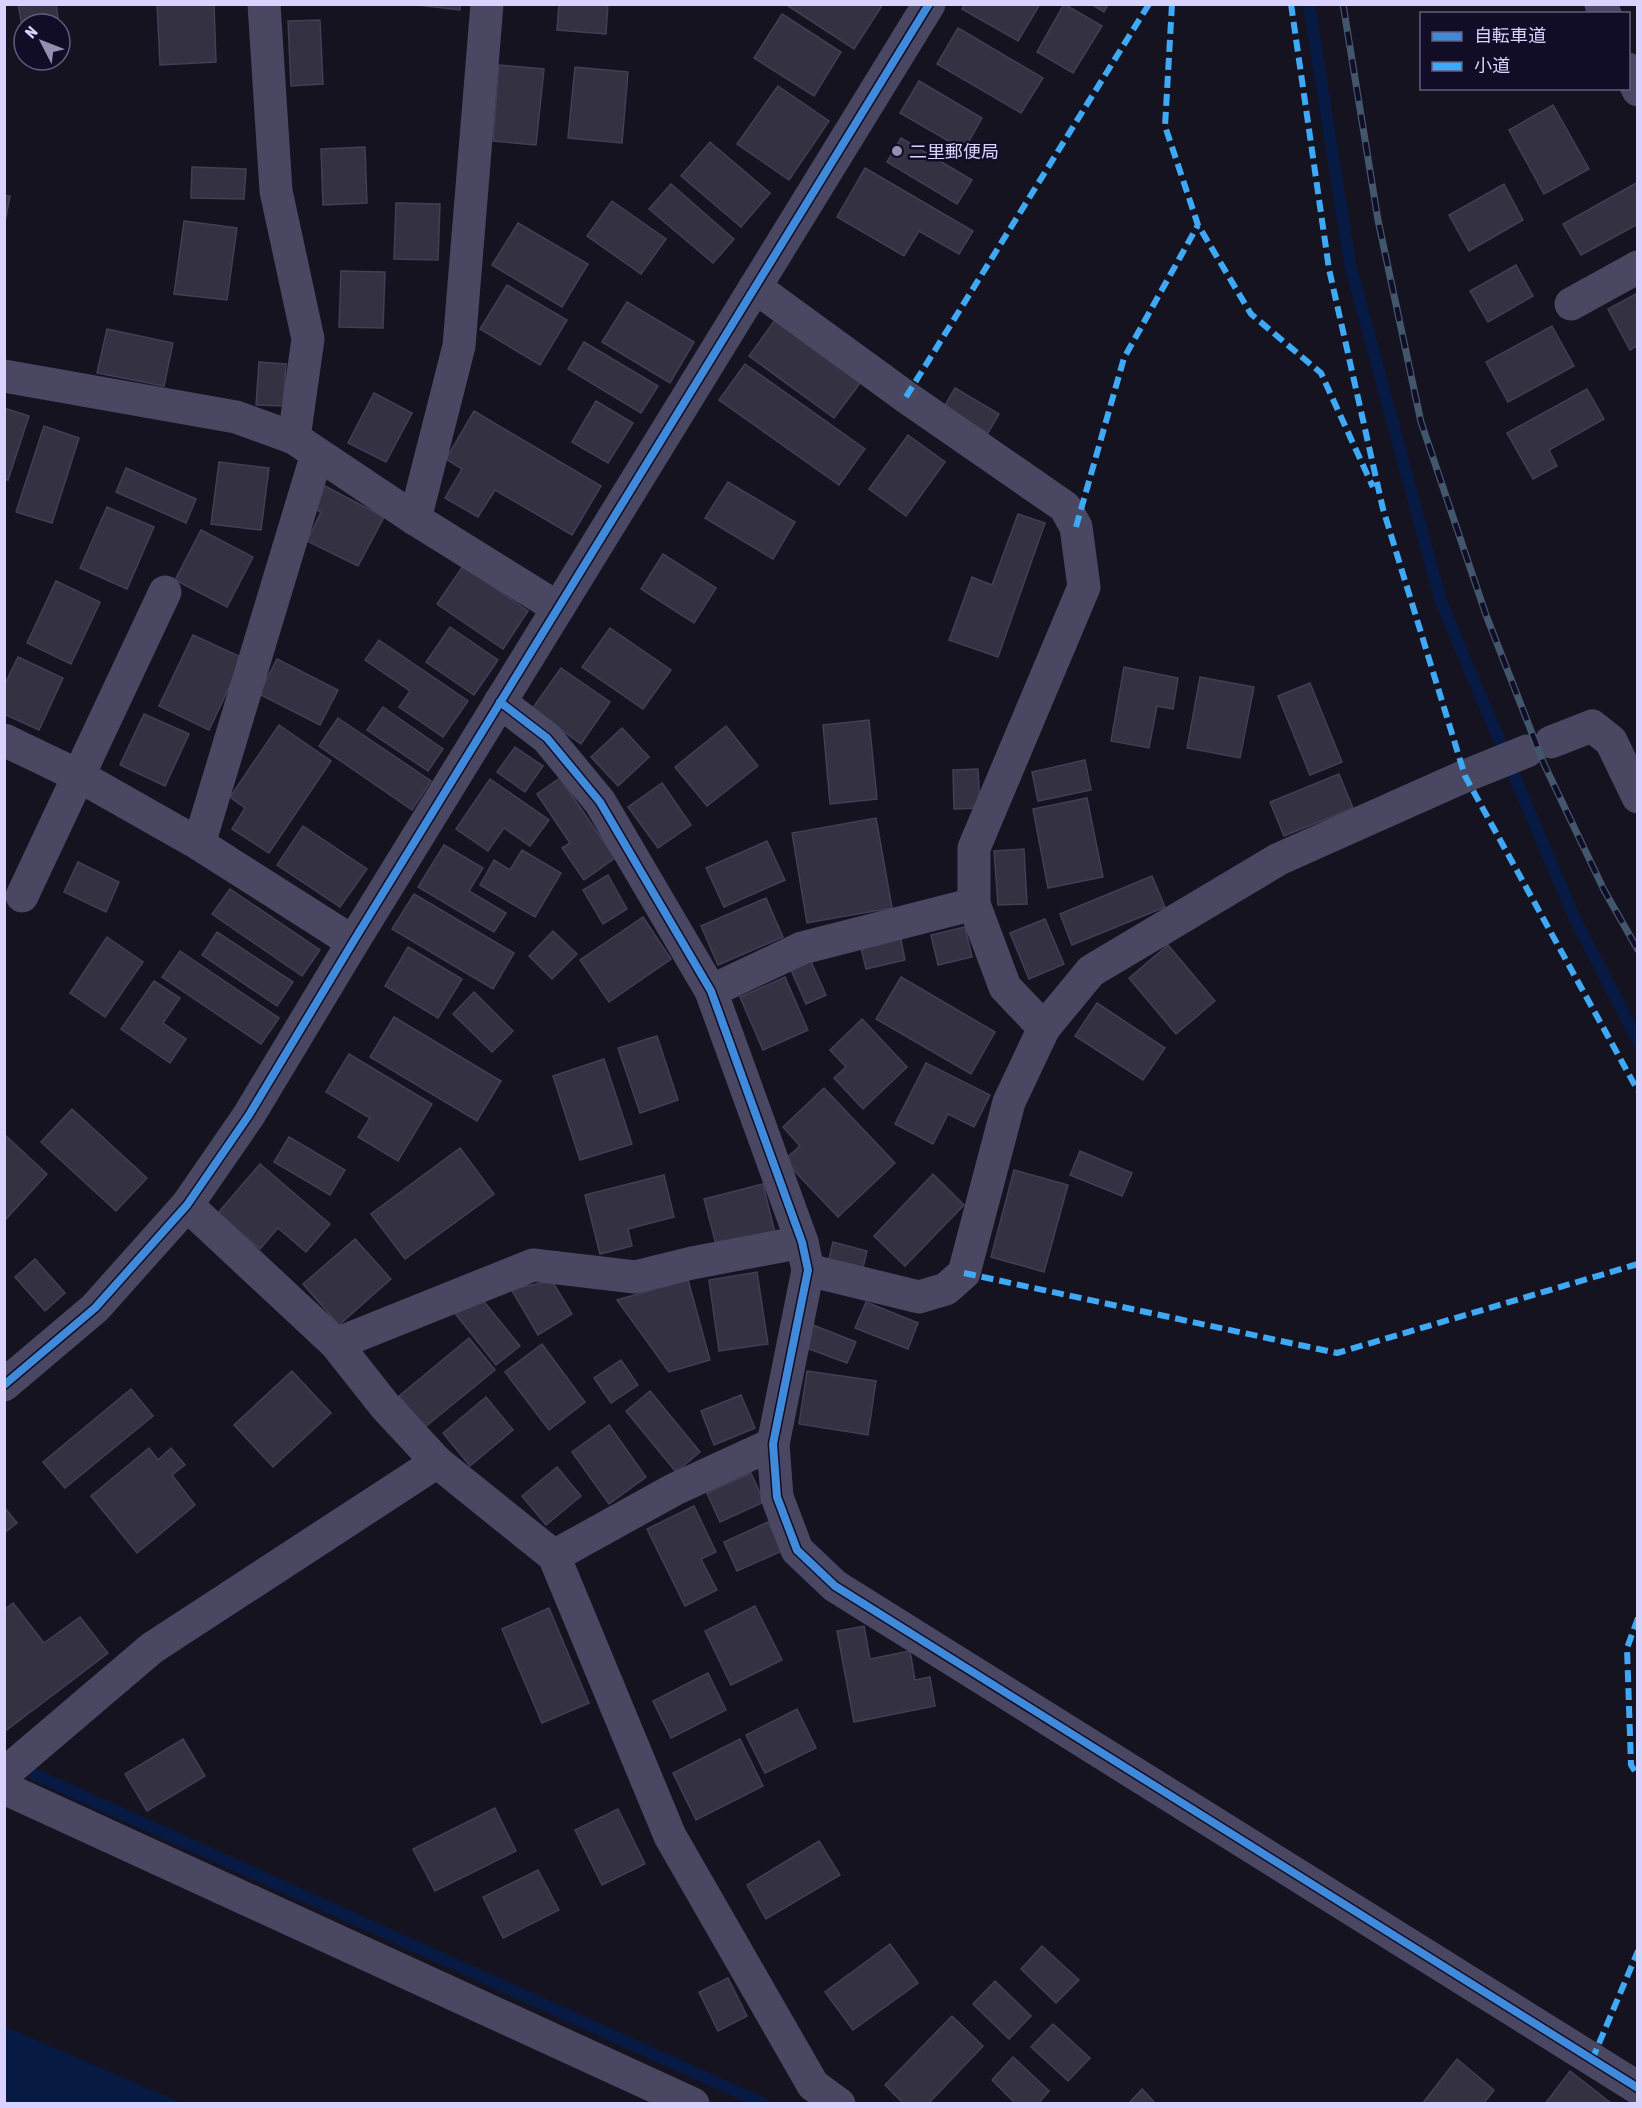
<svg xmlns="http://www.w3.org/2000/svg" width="1642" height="2108" font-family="'Asap Condensed','Noto Sans JP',sans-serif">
	<rect width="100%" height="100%" fill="#161321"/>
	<polygon fill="#071a44" points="4,2027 13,2030 182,2103 5,2103"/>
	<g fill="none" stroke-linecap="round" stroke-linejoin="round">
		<g stroke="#071a44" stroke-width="12">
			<polyline points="1309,4 1350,264 1441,602 1574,917 1638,1041"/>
			<polyline points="17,1764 36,1775 764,2104"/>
		</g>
	</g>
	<g fill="#343143" stroke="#433d56" stroke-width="1.5">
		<polygon points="18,4 56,4 59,24 24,24 24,36"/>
		<polygon points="157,4 214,4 216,62 160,65"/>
		<polygon points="409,4 460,4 460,10"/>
		<polygon points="559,4 608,4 606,34 557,30"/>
		<polygon points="785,4 883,4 854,49"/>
		<polygon points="965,4 1040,4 1018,41 962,9"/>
		<polygon points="1064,4 1102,26 1073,73 1037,52"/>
		<polygon points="1091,4 1108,4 1104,12"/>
		<polygon points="782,14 841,52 814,96 754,58"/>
		<polygon points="320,20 323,84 291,86 288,21"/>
		<polygon points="958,28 1043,78 1021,113 937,64"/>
		<polygon points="499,65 544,69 536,145 493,141"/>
		<polygon points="575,67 628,72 622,143 568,138"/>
		<polygon points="919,81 982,118 964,150 900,113"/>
		<polygon points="778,86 829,121 789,180 737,144"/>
		<polygon points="1553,105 1589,169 1544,194 1509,130"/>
		<polygon points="901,138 972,180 957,204 887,162"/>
		<polygon points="710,142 770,193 741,227 681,176"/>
		<polygon points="365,147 367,203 323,205 321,149"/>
		<polygon points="192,167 246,169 244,199 191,198"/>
		<polygon points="865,168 973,231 959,254 919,231 904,256 837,217"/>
		<polygon points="1638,182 1638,224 1581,255 1563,224"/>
		<polygon points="671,184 734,239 713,263 649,209"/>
		<polygon points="1504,184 1523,220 1469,251 1449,215"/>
		<polygon points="4,195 10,196 4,227"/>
		<polygon points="612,201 666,239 641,274 587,236"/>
		<polygon points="396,203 440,204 438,260 394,259"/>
		<polygon points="184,221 237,228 227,300 174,294"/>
		<polygon points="518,223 588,264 562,307 492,265"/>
		<polygon points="1516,265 1533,296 1488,322 1470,291"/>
		<polygon points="341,271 385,272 383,328 339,327"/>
		<polygon points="507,285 567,320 540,365 480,329"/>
		<polygon points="1638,293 1638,345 1630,350 1608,309"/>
		<polygon points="627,302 694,342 670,383 602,342"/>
		<polygon points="775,320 861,382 834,418 749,356"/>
		<polygon points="1552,326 1574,366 1508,402 1486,362"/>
		<polygon points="107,329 173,343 164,386 97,373"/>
		<polygon points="584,342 658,386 641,413 568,369"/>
		<polygon points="259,362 286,364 283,406 256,405"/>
		<polygon points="745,364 865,449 839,485 719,400"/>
		<polygon points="955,388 999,414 988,433 944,407"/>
		<polygon points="1587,389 1604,419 1549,450 1557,466 1533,479 1507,433"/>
		<polygon points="374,393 412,413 386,462 348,443"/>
		<polygon points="596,401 633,423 608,463 572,442"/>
		<polygon points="4,408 29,416 8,480 4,479"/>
		<polygon points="474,411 601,486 572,535 495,490 478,517 445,498 462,469 446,459"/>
		<polygon points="44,426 79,438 52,523 16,512"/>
		<polygon points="908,435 945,462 906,516 869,489"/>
		<polygon points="219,462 269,468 261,530 211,524"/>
		<polygon points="126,468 196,499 186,523 116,492"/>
		<polygon points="728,482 795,522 773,559 705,518"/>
		<polygon points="323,485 384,517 358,566 307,541 321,512 311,507"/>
		<polygon points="107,507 154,527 127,589 80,568"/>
		<polygon points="1018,514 1045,523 998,657 949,640 972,577 992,585"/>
		<polygon points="201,530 253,557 227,607 175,580"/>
		<polygon points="663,554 716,588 694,623 641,589"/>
		<polygon points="463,566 528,611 503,649 437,604"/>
		<polygon points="56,581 100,602 71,664 27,643"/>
		<polygon points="450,627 498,660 474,695 426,662"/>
		<polygon points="610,628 671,670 643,709 582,667"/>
		<polygon points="193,635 243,658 209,730 159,706"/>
		<polygon points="379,640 468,701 443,737 399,707 410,691 365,660"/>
		<polygon points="18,657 63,678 39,730 4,714 4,686"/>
		<polygon points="277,659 338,690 320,725 259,694"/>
		<polygon points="1124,667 1178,678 1173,709 1157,706 1149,748 1111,741"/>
		<polygon points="561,668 610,702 581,744 532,709"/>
		<polygon points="1200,677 1254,687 1240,758 1187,748"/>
		<polygon points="1310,683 1342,762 1310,775 1278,696"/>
		<polygon points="383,707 443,749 428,771 367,730"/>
		<polygon points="144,714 189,734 165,786 120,765"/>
		<polygon points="338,718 431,781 412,810 319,746"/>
		<polygon points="869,720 877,799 830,804 823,725"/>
		<polygon points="279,725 331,761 269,853 232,829 245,808 230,797"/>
		<polygon points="726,726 758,766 707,806 675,767"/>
		<polygon points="622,728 649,757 618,786 591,757"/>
		<polygon points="515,747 543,766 525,792 497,772"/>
		<polygon points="1085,760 1091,790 1038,801 1032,772"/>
		<polygon points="978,769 980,808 954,809 953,770"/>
		<polygon points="1339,774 1353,808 1284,836 1270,802"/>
		<polygon points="560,778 615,858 584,880 562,848 570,843 537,794"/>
		<polygon points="490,779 549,820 530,846 504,828 488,851 456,829"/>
		<polygon points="662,783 691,825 658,848 628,807"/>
		<polygon points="1087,798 1103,877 1048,888 1033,809"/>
		<polygon points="876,818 892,908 807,923 792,833"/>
		<polygon points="303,826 367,869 340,907 277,865"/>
		<polygon points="767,841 785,880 724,907 706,868"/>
		<polygon points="444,845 483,868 469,891 506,913 494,932 418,887"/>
		<polygon points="1024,849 1027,904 998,905 994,851"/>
		<polygon points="522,850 561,873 535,917 480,885 494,860 510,870"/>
		<polygon points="78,862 119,882 106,912 64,892"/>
		<polygon points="608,875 627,909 603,924 583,890"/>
		<polygon points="1152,876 1165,907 1072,945 1060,914"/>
		<polygon points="230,889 320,950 302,976 212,914"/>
		<polygon points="414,894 514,953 493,989 392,929"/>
		<polygon points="766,898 783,937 718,965 701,926"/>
		<polygon points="643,917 671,959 609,1002 580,960"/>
		<polygon points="1045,919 1064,964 1029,979 1010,933"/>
		<polygon points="965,927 972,957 938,965 931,935"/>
		<polygon points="553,931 577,954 552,979 529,956"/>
		<polygon points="217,932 293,982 277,1006 202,955"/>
		<polygon points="900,935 905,960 866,969 860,944"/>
		<polygon points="107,937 143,962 105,1017 70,993"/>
		<polygon points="1168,945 1215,1001 1176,1034 1129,978"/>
		<polygon points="408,947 462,979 438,1018 385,986"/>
		<polygon points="180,951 279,1018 261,1044 162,977"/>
		<polygon points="810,959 826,995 806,1004 790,968"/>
		<polygon points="785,977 808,1030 763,1050 740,997"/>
		<polygon points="901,977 995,1032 971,1074 876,1019"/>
		<polygon points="154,981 180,998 163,1023 186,1039 170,1063 121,1029"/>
		<polygon points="474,992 513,1031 492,1052 453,1014"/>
		<polygon points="1097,1003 1165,1048 1143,1080 1075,1036"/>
		<polygon points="394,1017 501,1081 477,1121 370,1057"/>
		<polygon points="862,1019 907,1067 863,1109 834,1078 846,1067 830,1050"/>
		<polygon points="657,1036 678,1100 640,1113 618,1048"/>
		<polygon points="349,1054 432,1104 398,1161 358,1137 370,1118 326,1092"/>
		<polygon points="604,1059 632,1144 580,1160 553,1076"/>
		<polygon points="926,1063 990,1095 974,1127 948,1114 933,1144 895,1124"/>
		<polygon points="824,1088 895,1163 838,1217 784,1160 800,1146 783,1127"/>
		<polygon points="72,1109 147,1178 116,1211 41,1142"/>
		<polygon points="4,1134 47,1174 6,1219 4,1218"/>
		<polygon points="289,1137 345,1170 330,1195 274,1162"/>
		<polygon points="460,1148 494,1194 405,1259 371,1214"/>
		<polygon points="1080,1151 1132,1173 1122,1196 1070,1175"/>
		<polygon points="260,1164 330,1224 306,1252 278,1228 260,1249 218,1213"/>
		<polygon points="1014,1170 1068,1185 1044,1272 991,1257"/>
		<polygon points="933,1174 964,1205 905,1266 874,1236"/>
		<polygon points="664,1175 674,1217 628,1229 632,1246 600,1254 585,1195"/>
		<polygon points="763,1184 775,1233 717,1248 704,1199"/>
		<polygon points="355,1239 391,1279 339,1325 303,1284"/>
		<polygon points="833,1242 867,1251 862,1272 828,1263"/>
		<polygon points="35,1259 65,1293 45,1311 15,1277"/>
		<polygon points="757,1272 768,1344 719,1351 709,1280"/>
		<polygon points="688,1280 710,1360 669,1372 617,1300"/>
		<polygon points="552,1281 572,1314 538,1335 511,1289"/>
		<polygon points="477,1293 520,1346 496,1365 454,1312"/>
		<polygon points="866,1302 918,1323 908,1349 855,1328"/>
		<polygon points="813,1325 856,1342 847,1363 804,1347"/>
		<polygon points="469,1338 495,1370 425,1427 399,1396"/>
		<polygon points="542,1344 585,1402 549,1430 505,1372"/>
		<polygon points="621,1360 638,1385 611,1403 594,1378"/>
		<polygon points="292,1371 331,1413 273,1467 234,1425"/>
		<polygon points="807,1371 876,1381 868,1435 799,1424"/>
		<polygon points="131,1389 153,1416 65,1488 43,1462"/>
		<polygon points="650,1391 700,1452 676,1472 626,1411"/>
		<polygon points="741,1395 755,1428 714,1445 701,1411"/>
		<polygon points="486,1397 513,1430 470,1466 443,1433"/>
		<polygon points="609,1425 646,1477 609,1504 572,1452"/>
		<polygon points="149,1448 158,1460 171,1448 185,1465 172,1475 195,1505 137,1553 91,1496"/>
		<polygon points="557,1467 581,1496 546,1525 522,1496"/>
		<polygon points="751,1473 764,1502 720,1522 707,1493"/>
		<polygon points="694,1506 716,1552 701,1559 717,1590 685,1606 647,1529"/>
		<polygon points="4,1507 17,1523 4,1533"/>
		<polygon points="768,1522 782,1551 737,1571 724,1542"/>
		<polygon points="13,1603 44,1643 80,1617 108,1653 4,1732 4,1610"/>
		<polygon points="755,1606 782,1660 731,1685 705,1631"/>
		<polygon points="549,1608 589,1703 542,1723 502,1629"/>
		<polygon points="864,1626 870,1659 910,1651 915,1680 930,1677 935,1706 854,1722 837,1631"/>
		<polygon points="708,1673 726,1710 671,1738 653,1701"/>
		<polygon points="797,1709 816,1748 765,1773 746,1735"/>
		<polygon points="183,1739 205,1776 147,1811 125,1774"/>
		<polygon points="740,1739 763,1786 696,1820 673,1773"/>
		<polygon points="495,1808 516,1851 435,1891 413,1849"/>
		<polygon points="618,1809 645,1864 602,1885 575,1830"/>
		<polygon points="819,1841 840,1875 766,1919 747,1885"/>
		<polygon points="538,1870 559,1910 503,1938 483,1897"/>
		<polygon points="890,1944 918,1983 853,2030 825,1992"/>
		<polygon points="1042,1946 1079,1980 1056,2003 1021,1969"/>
		<polygon points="728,1978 747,2016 718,2031 699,1992"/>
		<polygon points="995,1981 1031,2016 1009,2039 973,2004"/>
		<polygon points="952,2016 983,2046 928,2104 904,2104 885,2085"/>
		<polygon points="1053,2024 1090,2058 1068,2081 1031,2047"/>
		<polygon points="1013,2057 1049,2091 1038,2104 1016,2104 992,2080"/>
		<polygon points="1457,2059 1494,2090 1483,2104 1422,2104"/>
		<polygon points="1570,2071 1611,2103 1610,2104 1545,2104"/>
		<polygon points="1142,2089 1156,2104 1128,2104"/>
	</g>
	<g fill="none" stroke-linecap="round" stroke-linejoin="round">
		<g stroke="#494762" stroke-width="33">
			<polyline points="264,4 276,191 308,339 294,438"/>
			<polyline points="1601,4 1605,14"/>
			<polyline points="1628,69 1638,90"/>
			<polyline points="755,287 906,397 1065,507 1076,527 1084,587 974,848 974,904 1005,987 1044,1028"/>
			<polyline points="1571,304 1638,267"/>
			<polyline points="4,376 236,417 294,438 415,519 558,608"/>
			<polyline points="415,519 459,346 487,4"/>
			<polyline points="500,702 547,738 600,802 711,991 802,1242 808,1270 773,1444 777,1497 797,1550 835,1586 1638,2088"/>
			<polyline points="4,740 79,776 199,844 353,942"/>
			<polyline points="1551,742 1592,726 1611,741 1638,797"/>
			<polyline points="199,844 317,454"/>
			<polyline points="22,896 165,592"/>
			<polyline points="711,991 802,948 974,904"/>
			<polyline points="187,1205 336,1344 385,1406 437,1462 554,1556 675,1489 773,1444"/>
			<polyline points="808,1270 919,1297 946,1289 964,1273 1009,1102 1044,1028 1091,971 1279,859 1465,776 1527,751"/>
			<polyline points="336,1344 533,1265 635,1277 692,1263 802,1242"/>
			<polyline points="554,1556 670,1836 813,2085 839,2104"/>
			<polyline points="4,1774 152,1648 437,1462"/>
			<polyline points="4,1788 693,2104"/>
		</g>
		<polyline stroke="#494762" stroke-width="33" points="4,1385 95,1308 187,1205 249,1115 353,942 929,4"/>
		<g stroke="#43576c" stroke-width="7">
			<polyline id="rail" points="1343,4 1378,220 1421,422 1486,615 1544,764 1604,890 1638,950"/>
		</g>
		<use href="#rail" stroke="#120d27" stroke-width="4.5" stroke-dasharray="14" stroke-linecap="butt"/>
		<g stroke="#3fa9f5" stroke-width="6" stroke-dasharray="12 6" stroke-linecap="butt">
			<polyline points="1172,4 1165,126 1198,225 1251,314 1321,373 1373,487"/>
			<polyline points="1291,4 1329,269 1383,509 1465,776 1638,1091"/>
			<polyline points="906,397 1149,4"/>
			<polyline points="1076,527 1124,358 1198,225"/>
			<polyline points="964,1273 1337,1353 1638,1264"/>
			<polyline points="1638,1618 1627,1648 1631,1765 1638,1776"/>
			<polyline points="1592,2060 1638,1951"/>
		</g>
		<g stroke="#120d27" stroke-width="11">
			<g id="cycleway">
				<polyline points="500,702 547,738 600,802 711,991 802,1242 808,1270 773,1444 777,1497 797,1550 835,1586 1638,2088"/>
				<polyline points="4,1385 95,1308 187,1205 249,1115 353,942 929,4"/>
			</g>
		</g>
		<use href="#cycleway" stroke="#408adc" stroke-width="8"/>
	</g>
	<circle fill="#9590b1" stroke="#120d27" stroke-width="2" cx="897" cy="151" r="6"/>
	<g text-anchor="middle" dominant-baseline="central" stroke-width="5" stroke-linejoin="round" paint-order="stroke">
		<g font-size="18" fill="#dad3ff" stroke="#120d27" text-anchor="start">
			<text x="909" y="151">二里郵便局</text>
		</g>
	</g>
	<rect width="1642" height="2108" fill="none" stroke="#dad3ff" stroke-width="12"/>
	<rect x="1420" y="12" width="210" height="78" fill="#120d27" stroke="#625c7d" stroke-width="1.5"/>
	<rect x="1432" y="32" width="30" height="9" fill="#408adc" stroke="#625c7d" stroke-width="1.5"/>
	<text x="1474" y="42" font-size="18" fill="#dad3ff">自転車道</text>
	<rect x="1432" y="62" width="30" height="9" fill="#3fa9f5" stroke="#625c7d" stroke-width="1.5"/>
	<text x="1474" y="72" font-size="18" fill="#dad3ff">小道</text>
	<g transform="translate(42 42) rotate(312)"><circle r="28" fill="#120d27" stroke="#625c7d" stroke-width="1.5"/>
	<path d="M0-4.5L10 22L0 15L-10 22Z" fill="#9590b1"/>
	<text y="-9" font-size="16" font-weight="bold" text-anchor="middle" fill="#dad3ff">N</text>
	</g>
</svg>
